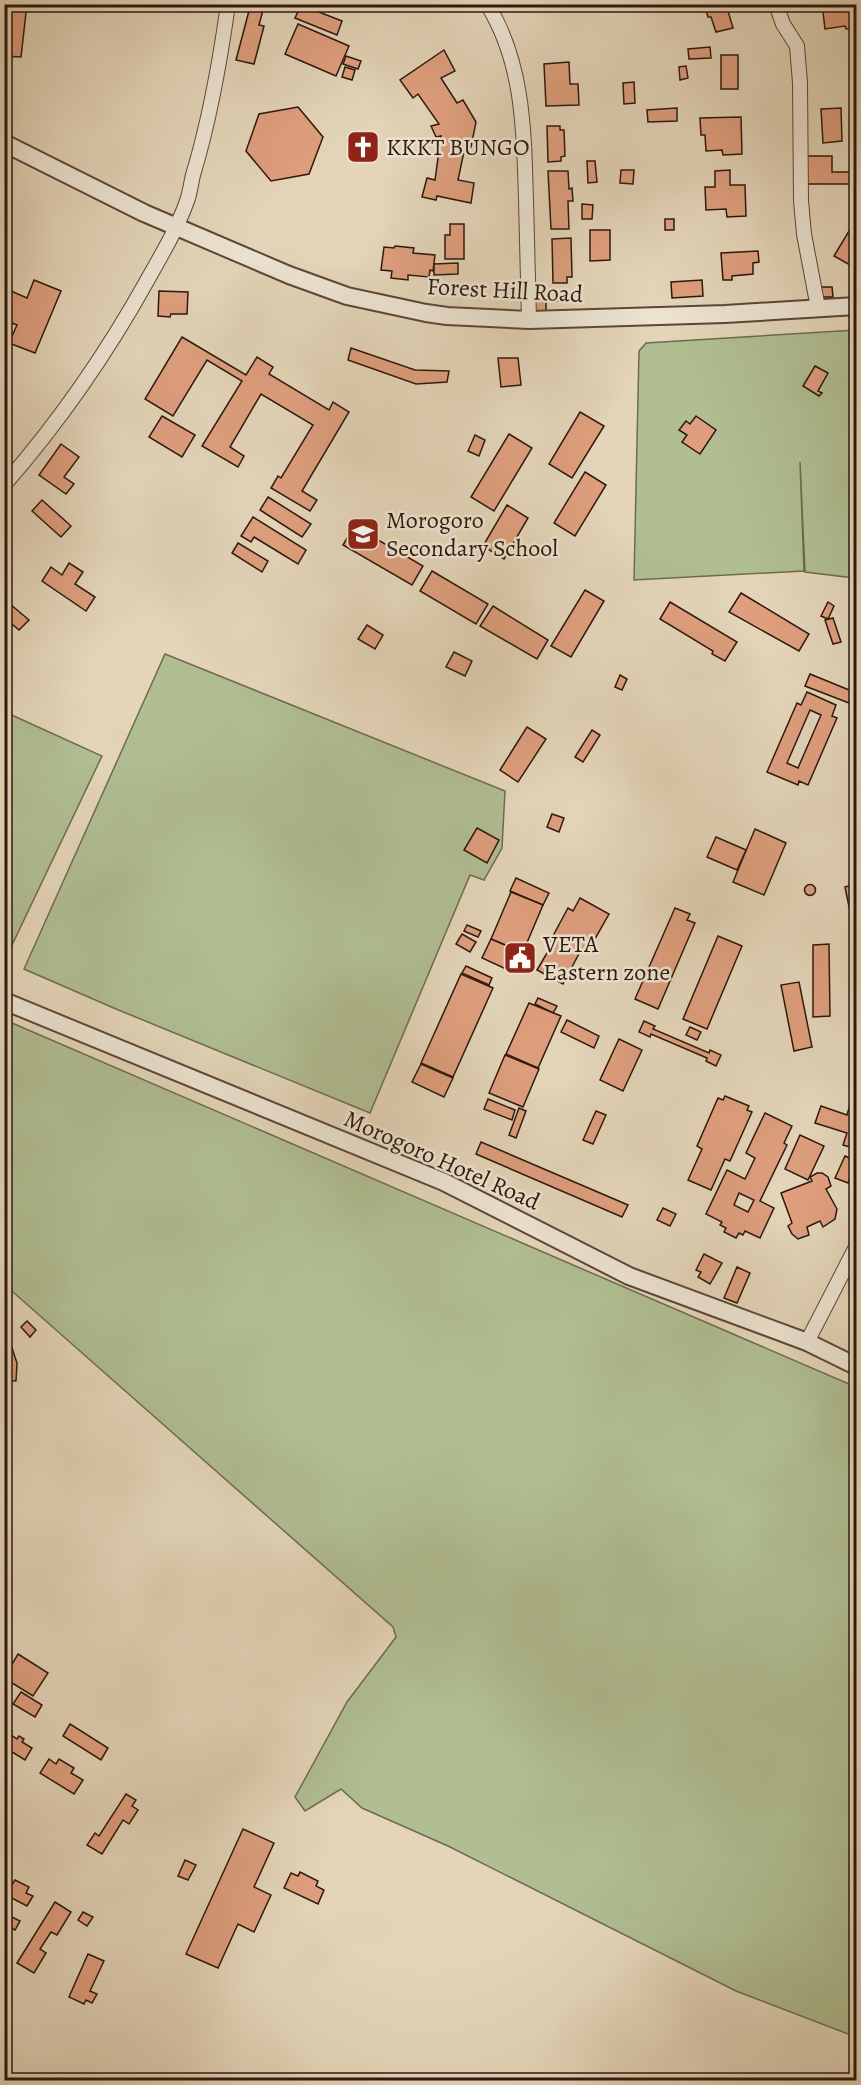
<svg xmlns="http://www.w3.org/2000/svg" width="861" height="2085" font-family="Alegreya,serif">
	<rect width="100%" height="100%" fill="#e4d5b9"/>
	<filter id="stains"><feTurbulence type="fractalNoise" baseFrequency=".00333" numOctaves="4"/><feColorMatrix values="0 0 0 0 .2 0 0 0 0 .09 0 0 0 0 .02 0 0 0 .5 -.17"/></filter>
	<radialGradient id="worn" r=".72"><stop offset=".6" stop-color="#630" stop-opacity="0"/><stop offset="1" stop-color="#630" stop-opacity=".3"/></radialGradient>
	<g fill="#b0be92" stroke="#6e6b4f" stroke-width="1.5">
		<polygon points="856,330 856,576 846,577 805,572 800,462 804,571 634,580 639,351 646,343"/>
		<polygon points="165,654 505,791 502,848 484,880 470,875 370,1113 116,1009 24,969"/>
		<polygon points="5,712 102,756 12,945 4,942"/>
		<polygon points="5,1020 856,1387 856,2037 736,1991 448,1846 362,1808 341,1789 305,1811 295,1797 347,1702 396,1637 393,1627 5,1285"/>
	</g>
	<g fill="#df9f7e" stroke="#2d180c" stroke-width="1.5" fill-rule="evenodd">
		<polygon points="8,4 27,4 21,57 4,56"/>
		<polygon points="704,4 726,4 733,28 716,32 711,17 708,17"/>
		<polygon points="822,4 856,4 856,28 846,29 845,26 825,29"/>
		<polygon points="301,5 342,21 337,35 295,18"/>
		<polygon points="250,7 263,10 259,25 264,26 254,64 236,60"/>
		<polygon points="298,24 349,46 336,76 285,54"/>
		<polygon points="710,47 711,58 689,59 688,49"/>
		<polygon points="444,50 455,71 441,78 457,103 463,100 476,122 471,147 465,147 458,180 474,183 471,203 437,196 436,200 422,197 427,178 435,180 441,136 436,137 431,126 439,124 418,94 413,98 400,80"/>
		<rect x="721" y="55" width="17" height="34"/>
		<polygon points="346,56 361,61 358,69 343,64"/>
		<polygon points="569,62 570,84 578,84 579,105 546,106 544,64"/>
		<polygon points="686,66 688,78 680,80 679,67"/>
		<polygon points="345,67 355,70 352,80 342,77"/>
		<polygon points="634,82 635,103 624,104 623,83"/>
		<polygon points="298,107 323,137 309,174 271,181 246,151 259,114"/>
		<polygon points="677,108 677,121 648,122 647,110"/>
		<polygon points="841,108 842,141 823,143 821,109"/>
		<polygon points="741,117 742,154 723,155 722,150 706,151 705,135 701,135 700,118"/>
		<polygon points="547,126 560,126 560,130 564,130 565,156 561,157 561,161 548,162"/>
		<polygon points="806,156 832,156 832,172 855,172 855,184 806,184"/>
		<polygon points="587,161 595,161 597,182 588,183"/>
		<polygon points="621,170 634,170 633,184 620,183"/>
		<polygon points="730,170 730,185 745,185 746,216 727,217 726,209 706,210 705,187 715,187 715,171"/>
		<polygon points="548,171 568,171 569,189 572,188 573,201 568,201 569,229 551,229"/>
		<polygon points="582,204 593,205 592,219 582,219"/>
		<rect x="665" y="219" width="9" height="11"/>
		<polygon points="450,224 464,224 464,259 445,259 445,235 450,235"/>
		<polygon points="590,230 610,230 610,260 590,261"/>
		<polygon points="849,231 856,235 856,255 850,265 834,256"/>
		<polygon points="571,238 572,277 567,277 567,283 553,283 552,239"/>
		<polygon points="395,246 414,248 413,253 435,255 433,271 430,270 429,277 408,275 408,280 391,278 392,271 381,270 384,247 394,248"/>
		<polygon points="758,251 759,262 753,263 753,274 732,276 732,280 723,280 721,253"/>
		<polygon points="458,263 458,274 434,275 434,264"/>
		<polygon points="34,280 61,291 35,353 9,343 17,325 4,320 4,288 27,298"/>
		<polygon points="702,280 703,296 672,298 671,282"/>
		<polygon points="819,287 832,287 833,297 819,297"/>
		<polygon points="159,291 188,292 187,314 171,314 170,317 158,316"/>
		<rect x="556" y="294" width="14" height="7"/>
		<rect x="532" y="295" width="14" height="19"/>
		<polygon points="182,337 246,375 257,357 273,367 269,374 329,410 333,402 349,412 302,491 317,500 310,511 271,488 278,476 281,478 313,425 261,394 230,447 244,456 238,467 202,446 242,381 207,360 173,416 145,399"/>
		<polygon points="351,348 415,370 449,371 447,382 416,384 348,360"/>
		<polygon points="498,358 518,358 521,385 501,387"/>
		<polygon points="815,366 828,373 818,391 822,393 819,396 803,386"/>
		<polygon points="580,412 604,426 572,478 549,464"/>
		<polygon points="162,416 195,435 182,457 149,437"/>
		<polygon points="696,416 716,430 700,454 682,442 687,435 679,430 686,421 690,424"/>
		<polygon points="509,434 532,448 494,511 471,497"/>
		<polygon points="475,435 485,440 479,456 468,451"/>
		<polygon points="61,444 79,457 64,477 74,484 66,494 39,475"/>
		<polygon points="585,472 606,485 575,536 554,523"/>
		<polygon points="268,497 311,524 302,537 260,510"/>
		<polygon points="42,500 71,526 61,537 32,511"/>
		<polygon points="507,505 528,518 504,559 483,546"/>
		<polygon points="253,517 306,550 298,564 254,537 251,542 241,536"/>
		<polygon points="354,526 423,566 412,585 343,545"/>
		<polygon points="238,543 268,561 262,572 232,553"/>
		<polygon points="69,563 83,572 75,584 95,597 86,611 42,581 51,567 62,575"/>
		<polygon points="432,571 488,604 476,624 420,591"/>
		<polygon points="585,590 604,601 571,657 551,646"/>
		<polygon points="741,593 809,634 799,651 729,612"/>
		<polygon points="4,599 29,620 19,630 7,620 4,622"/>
		<polygon points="670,602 737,642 725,661 712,654 713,651 660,619"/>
		<polygon points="828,602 834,606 828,619 821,616"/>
		<polygon points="493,606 548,640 537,659 480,626"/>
		<polygon points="833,618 841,642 833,644 825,620"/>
		<polygon points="367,625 383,635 375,649 358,639"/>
		<polygon points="454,652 472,661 465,676 446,667"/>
		<polygon points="810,674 854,692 849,703 805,686"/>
		<polygon points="620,675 627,679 622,690 615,687"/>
		<path d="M807,692l29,13 -4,11 5,2 -29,67 -9,-4 -1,4 -31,-13 30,-69 4,2zM810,710l11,5 -23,53 -11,-5z"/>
		<polygon points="527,727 546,739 518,782 500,770"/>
		<polygon points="592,730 600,735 583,762 575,757"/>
		<polygon points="552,814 564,818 559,832 547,827"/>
		<polygon points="477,828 499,840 487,863 464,850"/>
		<polygon points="755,829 786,843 764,895 733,882"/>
		<polygon points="716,837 746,850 737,870 707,857"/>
		<polygon points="516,878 549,893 543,905 510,891"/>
		<polygon points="856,884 856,941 845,887"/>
		<circle cx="810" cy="890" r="5.5"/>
		<polygon points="511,892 543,905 523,952 491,939"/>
		<polygon points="580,898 609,914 587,953 581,950 563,984 537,970 550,948 547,947 568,908 573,911"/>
		<polygon points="675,908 690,914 687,920 695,923 658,1009 635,999"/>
		<polygon points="467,925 481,931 478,937 464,931"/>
		<polygon points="462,934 476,942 470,952 456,944"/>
		<polygon points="718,936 742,946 707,1029 683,1019"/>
		<polygon points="491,939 514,949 506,969 482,958"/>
		<polygon points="829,944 830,1016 813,1017 813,945"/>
		<polygon points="466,966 492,978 489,985 462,973"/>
		<polygon points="461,974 493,988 453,1077 421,1063"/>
		<polygon points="799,982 812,1047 794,1051 781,985"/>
		<polygon points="538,998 557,1006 553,1013 535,1004"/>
		<polygon points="529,1003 561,1016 538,1068 506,1054"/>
		<polygon points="567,1020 599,1036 594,1048 561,1032"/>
		<polygon points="644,1021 655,1026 653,1029 709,1053 710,1050 721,1055 716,1066 706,1061 707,1058 651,1034 650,1037 639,1032"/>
		<polygon points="690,1027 701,1032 697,1040 686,1035"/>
		<polygon points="619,1039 642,1050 623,1091 600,1080"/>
		<polygon points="505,1055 539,1069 523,1107 489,1093"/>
		<polygon points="421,1064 453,1078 444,1097 412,1082"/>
		<polygon points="725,1096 749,1106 747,1110 752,1112 730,1161 725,1159 711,1190 688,1180 702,1149 697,1146 718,1098 723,1100"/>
		<polygon points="488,1099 515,1110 512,1120 484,1109"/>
		<polygon points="821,1106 847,1115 849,1108 856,1111 856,1149 843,1145 847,1133 815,1123"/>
		<polygon points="519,1108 526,1111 516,1138 509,1135"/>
		<polygon points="596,1111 606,1115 593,1144 583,1140"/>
		<path d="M765,1113l27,13 -8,17 3,2 -27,56 14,7 -14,30 -15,-7 -2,4 -4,-2 -3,5 -12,-6 2,-4 -6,-3 2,-3 -16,-8 21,-44 18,9 10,-21 -9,-5zM739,1193l15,7 -6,12 -14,-7z"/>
		<polygon points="800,1135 824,1146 808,1180 785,1169"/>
		<polygon points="481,1142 628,1205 622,1217 476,1154"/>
		<polygon points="845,1156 856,1161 848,1183 835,1178"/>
		<polygon points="817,1173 822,1173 828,1177 831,1186 826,1189 837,1209 835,1219 823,1227 820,1221 807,1227 809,1235 798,1239 792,1234 788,1226 792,1223 781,1193 812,1181 810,1177"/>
		<polygon points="663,1208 676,1214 670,1226 657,1220"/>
		<polygon points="704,1254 722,1263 710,1284 698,1277 701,1272 696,1270"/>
		<polygon points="737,1267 750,1273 737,1303 724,1298"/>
		<polygon points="27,1321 36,1330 30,1337 21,1327"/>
		<polygon points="12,1348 17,1363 16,1381 4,1380 4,1351"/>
		<polygon points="18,1654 48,1673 33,1696 4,1678"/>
		<polygon points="21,1692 42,1705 35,1717 13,1704"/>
		<polygon points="70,1724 108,1748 101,1760 63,1736"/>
		<polygon points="4,1727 12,1731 10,1734 17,1739 19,1736 24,1739 22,1742 32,1748 25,1760 4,1747"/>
		<polygon points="49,1759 56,1764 59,1759 74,1768 71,1773 83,1780 74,1794 40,1773"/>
		<polygon points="126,1794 136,1800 132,1806 138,1810 129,1824 123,1820 102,1854 87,1845 95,1833 99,1836"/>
		<polygon points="243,1829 274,1843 254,1887 271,1895 254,1932 238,1924 218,1968 186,1954"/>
		<polygon points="185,1860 196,1865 188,1880 178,1876"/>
		<polygon points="300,1872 318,1881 316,1886 324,1890 318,1904 284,1888 291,1873 298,1876"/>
		<polygon points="15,1880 29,1887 26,1893 33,1896 27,1906 4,1894 4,1882 11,1886"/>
		<polygon points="55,1902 71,1912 57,1935 51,1932 40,1949 46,1953 34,1973 17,1963"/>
		<polygon points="83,1912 93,1917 87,1926 78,1920"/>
		<polygon points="4,1913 20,1921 15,1930 4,1924"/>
		<polygon points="88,1954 104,1961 90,1991 97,1994 92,2003 86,2000 84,2004 69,1997"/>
	</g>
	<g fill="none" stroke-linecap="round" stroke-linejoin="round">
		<g stroke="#5b4737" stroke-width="16">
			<g id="minor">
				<path d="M487,4c37,59 37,129 39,196 1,40 2,80 3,120"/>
				<polyline points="776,4 783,24 797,46 800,83 801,201 804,234 818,308"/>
				<path d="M4,485c56,-64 103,-132 144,-206 14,-25 29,-50 39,-78 3,-8 4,-18 6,-26 17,-56 27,-113 35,-171"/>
				<polyline points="807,1342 856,1247"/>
			</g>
		</g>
		<g stroke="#5b4737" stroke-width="20">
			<g id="tertiary">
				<polyline points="4,143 144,213 289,275 347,296 426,313 447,316 529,320 725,314 856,306"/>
				<polyline points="4,1001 444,1182 629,1276 807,1342 856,1366"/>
			</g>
		</g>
		<use href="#minor" stroke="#ede4d2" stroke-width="14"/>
		<use href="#tertiary" stroke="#ede4d2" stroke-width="16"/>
	</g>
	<defs>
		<g id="church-square" transform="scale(1.725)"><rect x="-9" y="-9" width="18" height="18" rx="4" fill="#8f2418" stroke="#ede4d2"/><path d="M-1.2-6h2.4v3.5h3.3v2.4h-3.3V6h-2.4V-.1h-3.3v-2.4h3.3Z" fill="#fff"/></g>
		<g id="school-square" transform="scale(1.725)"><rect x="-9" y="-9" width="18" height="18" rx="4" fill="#8f2418" stroke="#ede4d2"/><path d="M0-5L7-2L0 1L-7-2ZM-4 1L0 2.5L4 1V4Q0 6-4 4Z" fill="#fff"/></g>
		<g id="civic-square" transform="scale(1.725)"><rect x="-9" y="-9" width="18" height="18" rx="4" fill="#8f2418" stroke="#ede4d2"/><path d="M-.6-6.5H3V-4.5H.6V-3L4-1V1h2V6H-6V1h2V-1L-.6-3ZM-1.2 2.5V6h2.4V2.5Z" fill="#fff"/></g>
	</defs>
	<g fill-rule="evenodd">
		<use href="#church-square" x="363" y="147"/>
		<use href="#school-square" x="363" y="534"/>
		<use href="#civic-square" x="520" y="958"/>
	</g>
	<g text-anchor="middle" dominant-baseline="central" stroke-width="5" stroke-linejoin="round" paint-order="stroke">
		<g font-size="24" fill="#2d180c" stroke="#ede4d2" text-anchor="start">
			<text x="386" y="147">KKKT BUNGO</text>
			<text x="386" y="520">Morogoro<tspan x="386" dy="28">Secondary School</tspan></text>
			<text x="543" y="944">VETA<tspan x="543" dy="28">Eastern zone</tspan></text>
		</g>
		<g font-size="24" fill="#2d180c" stroke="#ede4d2">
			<text transform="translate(505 290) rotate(3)">Forest Hill Road</text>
			<text transform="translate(442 1160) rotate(24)">Morogoro Hotel Road</text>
		</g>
	</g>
	<rect width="861" height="2085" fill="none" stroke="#e4d5b9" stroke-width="24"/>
	<rect x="6" y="6" width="849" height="2073" fill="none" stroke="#2d180c" stroke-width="3"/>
	<rect x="12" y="12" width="837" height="2061" fill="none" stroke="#2d180c" stroke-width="1.5"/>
	<rect width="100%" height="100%" filter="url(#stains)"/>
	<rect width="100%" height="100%" fill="url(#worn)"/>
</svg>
